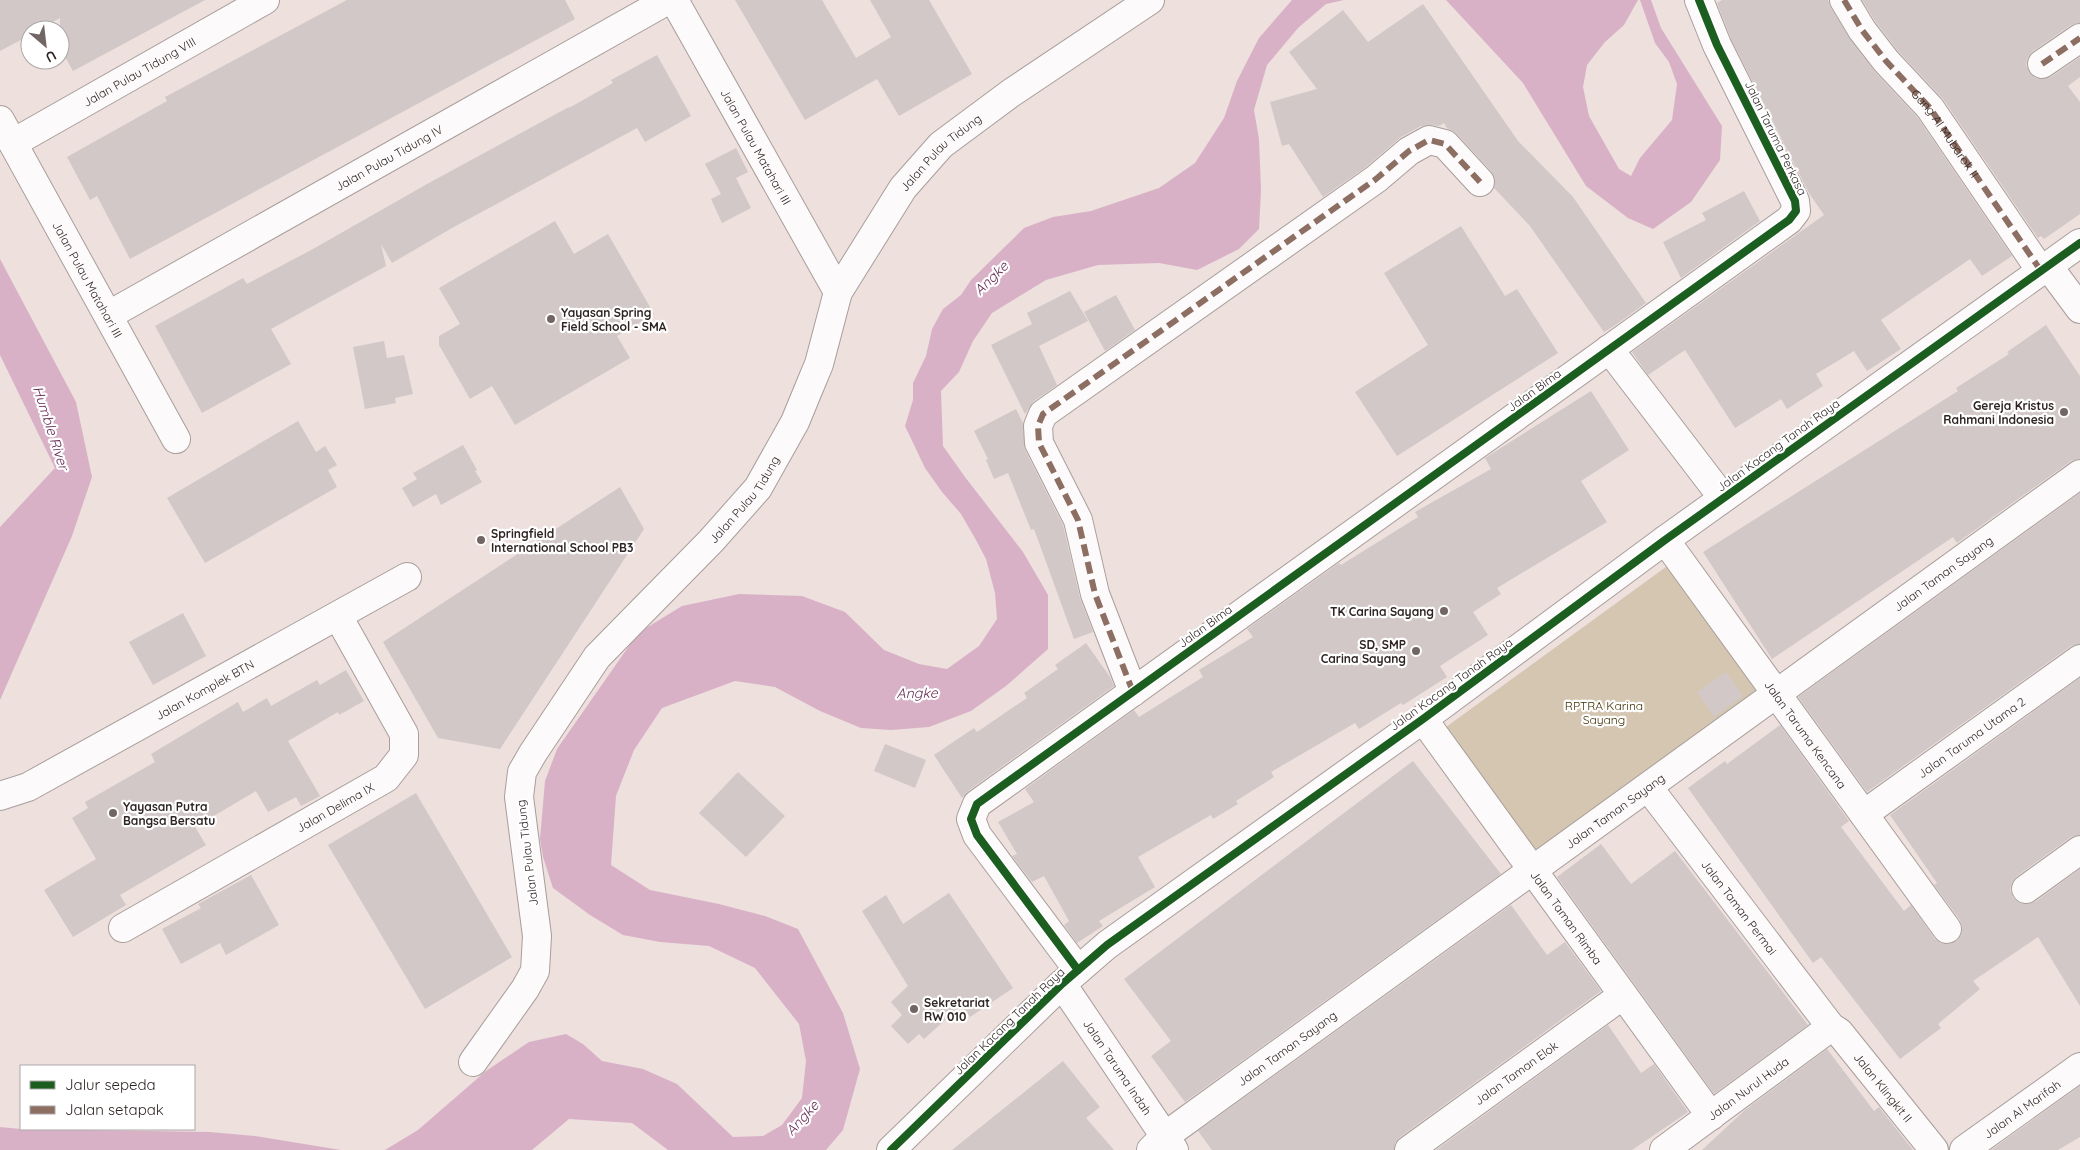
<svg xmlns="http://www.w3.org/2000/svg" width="2080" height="1150" font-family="Quicksand,sans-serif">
	<rect width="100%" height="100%" fill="#ede0dd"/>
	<polygon fill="#d5c6b2" points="1670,564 1765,693 1537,860 1442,730"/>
	<g fill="#d9b1c7">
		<polygon points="1292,0 1344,0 1326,4 1298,28 1267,65 1254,110 1259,139 1261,190 1259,229 1239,249 1197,270 1159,263 1098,265 1046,280 992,313 973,341 959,372 941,391 943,446 965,477 1023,552 1048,595 1048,649 1006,686 971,711 929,727 891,730 861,728 820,711 775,687 735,681 662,708 634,750 616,796 611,865 650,890 719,904 765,916 798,929 843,1013 860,1069 843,1130 826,1150 668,1150 632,1123 569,1119 532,1150 385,1150 418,1130 486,1071 529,1042 566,1034 583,1044 602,1061 643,1069 677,1084 733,1137 763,1136 782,1125 802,1098 806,1061 799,1024 755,968 709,946 660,942 623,935 590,915 553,888 543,857 540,839 545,781 557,749 638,633 682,606 739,594 802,596 845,612 884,650 919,664 947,669 979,646 997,619 995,593 986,559 976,540 961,514 942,492 925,468 905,426 913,400 913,383 926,356 932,329 943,309 961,295 971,280 1024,228 1053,217 1091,211 1159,188 1195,163 1224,118 1237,81 1259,38"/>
		<polygon points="1446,0 1638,0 1624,25 1605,42 1587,65 1583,87 1589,116 1619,169 1631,176 1640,158 1672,120 1677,84 1669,62 1655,43 1640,0 1651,0 1661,28 1722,126 1720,160 1691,202 1653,229 1628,218 1586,186 1523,83"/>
		<polygon points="0,259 76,402 92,477 72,536 0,700 0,527 55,468 0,355"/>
		<polygon points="0,1127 21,1129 210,1132 255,1136 341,1150 0,1150"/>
	</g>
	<g fill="#d2c8c7">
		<polygon points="0,0 205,0 73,71 60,48 60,18 38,30 30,30 30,35 0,51"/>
		<polygon points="347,0 565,0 575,19 130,259 97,196 90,200 67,157 167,101 165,97"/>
		<polygon points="735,0 822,0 856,58 891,37 870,0 929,0 972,74 899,116 877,79 805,120"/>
		<polygon points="1722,0 1828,0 1831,8 1850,39 1875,72 1918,118 2012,256 1982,276 1970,259 1881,320 1901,349 1867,371 1854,351 1816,374 1823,386 1787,409 1781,399 1735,428 1685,350 1648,375 1632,352 1824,215 1809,193 1731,39 1717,3"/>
		<polygon points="1862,0 2080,0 2080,23 2071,25 2033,51 2028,57 2026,65 2029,72 2035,78 2044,79 2051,77 2080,57 2080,77 2068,86 2080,102 2080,214 2044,239 2041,236 2038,238 1943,99 1898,51 1875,21"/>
		<polygon points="1423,4 1518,141 1573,197 1646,303 1614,326 1604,332 1530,226 1494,188 1495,179 1491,171 1456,133 1447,128 1444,123 1439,126 1432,125 1421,126 1401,137 1366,167 1323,197 1289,144 1282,146 1270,102 1317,89 1289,52 1343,10 1368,42"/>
		<polygon points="657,55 691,116 645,142 637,128 452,228 392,263 381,244 386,266 271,329 291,364 202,413 155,326 243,278 247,284 313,249 427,184 569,107 569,108 613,83 611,80"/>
		<polygon points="736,148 748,172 736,178 751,208 722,223 711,199 721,194 705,164"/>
		<polygon points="1744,191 1760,221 1681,278 1663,242 1706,220 1702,213"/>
		<polygon points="555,221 574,254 608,234 654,314 617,336 630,358 515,425 492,386 470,399 439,345 439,336 460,324 439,288"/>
		<polygon points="1461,226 1505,296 1517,289 1558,353 1397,456 1355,392 1428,345 1384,273"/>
		<polygon points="1070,291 1088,321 1039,346 1057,385 1034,401 1025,414 991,345 1032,324 1027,313"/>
		<polygon points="1116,295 1135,330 1105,351 1084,312"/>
		<polygon points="2046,325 2080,376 2080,459 2071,461 1957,543 1953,537 1772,659 1703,552 1958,391 1956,388 2009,354 2007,352"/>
		<polygon points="384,341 387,358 404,355 413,394 395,398 396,403 365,409 353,347"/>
		<polygon points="1591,391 1629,450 1581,481 1607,522 1497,588 1501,594 1473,612 1488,635 1440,666 1447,677 1403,705 1401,703 1359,729 1355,723 1271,772 1274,777 1236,801 1238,804 1213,819 1211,815 1138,857 1155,887 1099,921 1103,926 1077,943 1064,925 1069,921 1044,876 1032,882 1012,856 1017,854 998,822 1034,802 1025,789 1134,710 1139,717 1203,677 1199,670 1253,637 1247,629 1339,563 1341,565 1418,517 1415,512 1491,469 1485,458"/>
		<polygon points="1016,409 1023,423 1025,450 1063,525 1080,598 1093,632 1074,639 1034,529 1031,530 1008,473 994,479 986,460 988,459 974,431"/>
		<polygon points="298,421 316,452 325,446 337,465 328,470 337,487 205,563 167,498"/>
		<polygon points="463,445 477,470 475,471 482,482 441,505 436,494 413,507 402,488 417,479 413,473"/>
		<polygon points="620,487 644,529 500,749 438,738 383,642"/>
		<polygon points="2080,493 2080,644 2071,646 1867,792 1798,697"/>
		<polygon points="183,613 206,656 153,685 129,642"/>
		<polygon points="1086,643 1110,677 1114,686 968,791 962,798 934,755 974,728 977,732 1027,698 1024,693 1058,669 1055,665"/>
		<polygon points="346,670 364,701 339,715 338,712 288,741 320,796 301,806 296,797 268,812 256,791 195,827 206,845 120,895 126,905 73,937 44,890 96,859 72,818 88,808 85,802 155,762 151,754 238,702 243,712 267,698 271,706 317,680 320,685"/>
		<polygon points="1726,672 1743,696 1714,717 1697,692"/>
		<polygon points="2080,678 2080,835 2071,837 2017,876 2012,882 2010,890 2013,898 2019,903 2028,904 2035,902 2080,869 2080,1006 2038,937 1973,981 1980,989 1938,1024 1941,1028 1900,1059 1821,957 1813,963 1688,788 1725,761 1727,764 1780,725 1849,821 1841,827 1904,911 1911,905 1935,939 1941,943 1949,944 1957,941 1961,935 1962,927 1960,920 1934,885 1937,883 1890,815"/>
		<polygon points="885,744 926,760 915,788 874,771"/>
		<polygon points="1413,761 1501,874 1185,1102 1151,1056 1171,1041 1124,979"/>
		<polygon points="738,772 785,816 746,857 699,813"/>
		<polygon points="416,793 512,957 425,1009 328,845"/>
		<polygon points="1601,844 1631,884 1675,851 1808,1025 1714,1094 1557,877"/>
		<polygon points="251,875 279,925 226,955 220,943 181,964 162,929 201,908 198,904"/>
		<polygon points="949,893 1013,988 970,1017 962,1005 924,1039 919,1034 908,1044 891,1026 902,1015 891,1002 908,986 862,911 886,895 903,924"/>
		<polygon points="1511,905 1547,955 1565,942 1601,991 1400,1137 1395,1143 1394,1150 1212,1150 1198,1131"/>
		<polygon points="1608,1025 1641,1073 1654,1064 1688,1112 1632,1150 1436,1150"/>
		<polygon points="1827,1049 1874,1111 1879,1107 1913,1150 1702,1150 1745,1110"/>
		<polygon points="1063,1061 1100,1107 1086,1118 1114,1150 952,1150"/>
		<polygon points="2080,1086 2080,1137 2058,1150 1991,1150"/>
	</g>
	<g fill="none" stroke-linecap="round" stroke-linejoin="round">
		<g stroke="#a89e9c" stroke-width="30">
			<g id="street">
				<path id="s1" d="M674,0l164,292"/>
				<polyline points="1844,0 1862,30 1886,61 1930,108 2041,271"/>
				<polyline points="2042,64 2080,38"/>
				<path id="s2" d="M0,120l176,319"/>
				<path id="s3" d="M13,143l252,-143"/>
				<polyline points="2048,266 2080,309"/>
				<path id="s4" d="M109,315l559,-315"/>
				<polyline points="1609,349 1723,498"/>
				<path id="s5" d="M1665,540l282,389"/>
				<polyline points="1133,692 1095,594 1078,520 1039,443 1038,426 1043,414 1376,179 1409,151 1429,140 1445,144 1480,182"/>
				<path id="s6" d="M1423,719l288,397"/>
				<path id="s7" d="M1648,787l183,240 8,5 95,118"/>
				<path id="s8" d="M0,796l28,-9 379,-210"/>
				<path id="s9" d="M1864,814l216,-155"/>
				<polyline points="2026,889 2080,850"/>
				<path id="s10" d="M123,928l263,-150 18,-23v-21l-66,-118"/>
				<polyline points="1078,970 977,835 971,819 977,804 1789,220 1796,211 1795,201 1717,45 1699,0"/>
				<path id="s11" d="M1062,984l112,166"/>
				<path id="s12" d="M473,1062l52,-73 10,-18 2,-35 -18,-139 3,-25 11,-19 64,-96 114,-116 47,-53 37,-66 14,-34 10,-24 19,-72 65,-104 38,-43 70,-52 139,-93"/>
				<path id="s13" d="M1151,1150l14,-14 915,-662"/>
				<path id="s14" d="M1409,1150l214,-155"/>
				<path id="s15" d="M1664,1150l167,-123"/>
				<path id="s16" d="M1964,1150l116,-83"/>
			</g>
		</g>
		<g stroke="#a89e9c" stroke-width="30">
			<polyline id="secondary" points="891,1150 1062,984 1107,945 1423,719 1665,540 2080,243"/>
		</g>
		<use href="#street" stroke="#fcfafa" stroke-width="28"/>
		<use href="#secondary" stroke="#fcfafa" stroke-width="28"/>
		<g stroke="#8d6e63" stroke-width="6" stroke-dasharray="12 6" stroke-linecap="butt">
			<path id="s17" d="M1844,0l18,30 24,31 44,47 111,163"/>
			<polyline points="2042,64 2080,38"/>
			<polyline points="1133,692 1095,594 1078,520 1039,443 1038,426 1043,414 1376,179 1409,151 1429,140 1445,144 1480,182"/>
		</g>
		<g stroke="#fff" stroke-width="11">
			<g id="cycleway">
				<polyline points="1078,970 977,835 971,819 977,804 1789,220 1796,211 1795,201 1717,45 1699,0"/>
				<polyline points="891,1150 1062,984 1107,945 1423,719 1665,540 2080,243"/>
			</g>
		</g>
		<use href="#cycleway" stroke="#1b5e20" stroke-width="8"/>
	</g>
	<g fill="#716664" stroke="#fff" stroke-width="2">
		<circle cx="551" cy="319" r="5"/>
		<circle cx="2064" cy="412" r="5"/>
		<circle cx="481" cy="540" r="5"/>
		<circle cx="1444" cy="611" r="5"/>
		<circle cx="1416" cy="651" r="5"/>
		<circle cx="113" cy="813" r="5"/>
		<circle cx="914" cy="1009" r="5"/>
	</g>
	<g text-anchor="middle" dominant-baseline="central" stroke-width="4.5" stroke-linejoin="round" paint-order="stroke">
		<g font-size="12" fill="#2e2523" stroke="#fff">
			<text stroke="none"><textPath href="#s3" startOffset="145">Jalan Pulau Tidung VIII</textPath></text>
			<text stroke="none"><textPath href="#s17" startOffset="168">Gang Al Mubarok II</textPath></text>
			<text transform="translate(1776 138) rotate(64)">Jalan Taruma Perkasa</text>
			<text stroke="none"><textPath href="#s1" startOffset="168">Jalan Pulau Matahari III</textPath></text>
			<text stroke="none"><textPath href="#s12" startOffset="1069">Jalan Pulau Tidung</textPath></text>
			<text stroke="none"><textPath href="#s4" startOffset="321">Jalan Pulau Tidung IV</textPath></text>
			<text stroke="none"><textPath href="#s2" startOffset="182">Jalan Pulau Matahari III</textPath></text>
			<text transform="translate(1534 390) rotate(-36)">Jalan Bima</text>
			<text transform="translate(1778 445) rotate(-36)">Jalan Kacang Tanah Raya</text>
			<text stroke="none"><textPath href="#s12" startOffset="664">Jalan Pulau Tidung</textPath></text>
			<text stroke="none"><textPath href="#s13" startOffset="980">Jalan Taman Sayang</textPath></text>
			<text transform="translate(1205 626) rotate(-36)">Jalan Bima</text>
			<text transform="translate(1451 684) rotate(-36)">Jalan Kacang Tanah Raya</text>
			<text stroke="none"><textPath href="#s8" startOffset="231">Jalan Komplek BTN</textPath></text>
			<text stroke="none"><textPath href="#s5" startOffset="240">Jalan Taruma Kencana</textPath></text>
			<text stroke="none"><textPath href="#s9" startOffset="132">Jalan Taruma Utama 2</textPath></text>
			<text stroke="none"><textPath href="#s10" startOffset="244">Jalan Delima IX</textPath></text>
			<text stroke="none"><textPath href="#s13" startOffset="575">Jalan Taman Sayang</textPath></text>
			<text transform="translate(527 853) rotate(-97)">Jalan Pulau Tidung</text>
			<text stroke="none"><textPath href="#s7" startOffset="151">Jalan Taman Permai</textPath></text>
			<text stroke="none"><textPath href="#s6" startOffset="245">Jalan Taman Rimba</textPath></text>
			<text transform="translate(1009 1021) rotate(-44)">Jalan Kacang Tanah Raya</text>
			<text stroke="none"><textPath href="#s13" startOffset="170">Jalan Taman Sayang</textPath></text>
			<text stroke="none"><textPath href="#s11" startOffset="100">Jalan Taruma Indah</textPath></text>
			<text stroke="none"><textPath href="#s14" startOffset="132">Jalan Taman Elok</textPath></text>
			<text stroke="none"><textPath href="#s7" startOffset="382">Jalan Klingkit II</textPath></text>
			<text stroke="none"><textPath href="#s15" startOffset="104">Jalan Nurul Huda</textPath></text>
			<text stroke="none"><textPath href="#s16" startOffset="71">Jalan Al Marifah</textPath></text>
		</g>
		<g font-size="12" font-weight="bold" fill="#2e2523" stroke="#fff" text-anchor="start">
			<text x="561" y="312">Yayasan Spring<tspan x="561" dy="14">Field School - SMA</tspan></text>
			<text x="2054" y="405" text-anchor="end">Gereja Kristus<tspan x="2054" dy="14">Rahmani Indonesia</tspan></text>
			<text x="491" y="533">Springfield<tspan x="491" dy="14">International School PB3</tspan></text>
			<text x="1434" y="611" text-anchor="end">TK Carina Sayang</text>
			<text x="1406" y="644" text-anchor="end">SD, SMP<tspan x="1406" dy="14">Carina Sayang</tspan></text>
			<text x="123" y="806">Yayasan Putra<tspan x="123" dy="14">Bangsa Bersatu</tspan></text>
			<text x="924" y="1002">Sekretariat<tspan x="924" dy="14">RW 010</tspan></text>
		</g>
		<g font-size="12" fill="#402f03" stroke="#fff">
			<text x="1604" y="705">RPTRA Karina<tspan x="1604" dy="14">Sayang</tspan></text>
		</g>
		<g font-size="14" font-style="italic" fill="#682b56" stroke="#fff">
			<text transform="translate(991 278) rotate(-45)">Angke</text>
			<text transform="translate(51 428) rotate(72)">Humble River</text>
			<text transform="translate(917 693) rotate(-1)">Angke</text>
			<text transform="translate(802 1118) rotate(-48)">Angke</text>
		</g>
	</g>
	<rect x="20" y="1065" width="175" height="65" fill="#ffffff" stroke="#aba8a7"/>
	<rect x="30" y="1081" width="25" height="8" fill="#1b5e20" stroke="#aba8a7"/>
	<text x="65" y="1090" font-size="15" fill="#2e2523">Jalur sepeda</text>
	<rect x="30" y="1106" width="25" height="8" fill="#8d6e63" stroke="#aba8a7"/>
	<text x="65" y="1115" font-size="15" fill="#2e2523">Jalan setapak</text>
	<g transform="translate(45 45) rotate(152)"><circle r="24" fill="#ffffff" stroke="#aba8a7"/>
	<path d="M0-4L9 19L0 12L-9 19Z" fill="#716664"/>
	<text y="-8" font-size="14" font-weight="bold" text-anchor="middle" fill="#2e2523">U</text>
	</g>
</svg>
